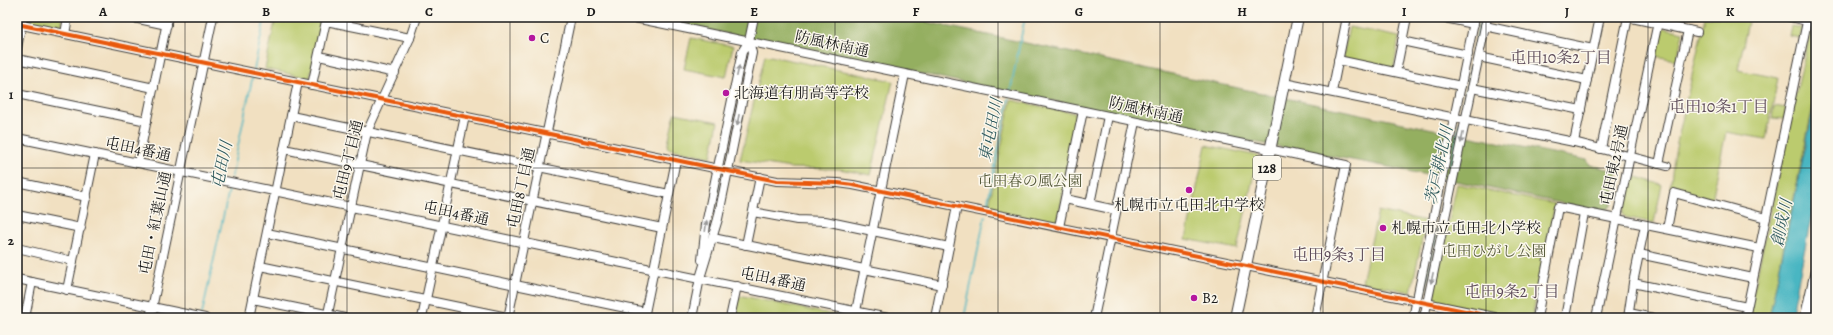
<svg xmlns="http://www.w3.org/2000/svg" width="1833" height="335" font-family="Alegreya,'Noto Serif JP',serif">
	<rect width="100%" height="100%" fill="#fbf7ec"/>
	<filter id="ink" filterUnits="userSpaceOnUse"><feTurbulence type="fractalNoise" baseFrequency=".025" numOctaves="2"/><feDisplacementMap in="SourceGraphic" scale="8" xChannelSelector="R" yChannelSelector="G"/><feConvolveMatrix kernelMatrix="1 2 1 2 8 2 1 2 1" color-interpolation-filters="sRGB"/></filter>
	<filter id="wash" filterUnits="userSpaceOnUse"><feTurbulence type="fractalNoise" baseFrequency=".012" numOctaves="4" result="noise"/><feDisplacementMap in="SourceGraphic" scale="16" xChannelSelector="R" yChannelSelector="G"/><feGaussianBlur stdDeviation="0.9" result="paint"/><feColorMatrix in="noise" values="0 0 0 0 0 0 0 0 0 0 0 0 0 0 0 0 0 1.4 0 .05"/><feComposite in="paint" operator="in"/></filter>
	<g filter="url(#wash)">
		<rect width="100%" height="100%" fill="#f1e0c1"/>
		<g fill="#bbcb6e" stroke="#6c7445">
			<polygon points="27,17 63,17 61,29 26,22"/>
			<polygon points="276,17 322,17 310,78 265,69"/>
			<polygon points="1705,17 1749,17 1738,70 1778,78 1766,139 1726,132 1712,200 1670,187 1675,152"/>
			<polygon points="1814,17 1816,17 1816,91 1769,318 1748,318 1790,118"/>
			<polygon points="1791,26 1802,28 1800,38 1789,36"/>
			<polygon points="1349,27 1399,37 1394,67 1392,68 1345,59 1343,56"/>
			<polygon points="1660,27 1683,32 1677,60 1654,56"/>
			<polygon points="691,38 733,46 726,77 684,69"/>
			<polygon points="765,55 893,81 871,175 839,169 791,168 740,160"/>
			<polygon points="1011,100 1079,114 1057,224 988,209"/>
			<polygon points="1774,106 1786,108 1784,119 1772,118"/>
			<polygon points="675,113 718,122 711,157 667,148"/>
			<polygon points="1206,145 1258,156 1237,249 1186,239"/>
			<polygon points="1631,175 1662,185 1654,223 1625,217 1623,214"/>
			<polygon points="1457,184 1555,204 1532,318 1516,318 1434,301 1432,298"/>
			<polygon points="1378,211 1426,221 1411,292 1362,282"/>
			<polygon points="743,296 848,318 735,318 738,299"/>
		</g>
		<polygon fill="#94af61" stroke="#58663e" points="645,17 903,17 1408,124 1587,160 1590,165 1617,171 1611,206 1604,212 1374,164 1248,141"/>
		<polygon fill="#48b6c2" stroke="#32696f" points="1816,97 1816,193 1791,318 1769,318"/>
		<g fill="none" stroke-linecap="round" stroke-linejoin="round">
			<g stroke="#48b6c2" stroke-width="1.5">
				<polyline points="254,70 265,17"/>
				<polyline points="1010,93 1025,17"/>
				<polyline points="1461,116 1481,17"/>
				<polyline points="725,155 730,131"/>
				<polyline points="231,179 253,75"/>
				<polyline points="713,208 720,183"/>
				<polyline points="986,210 1009,98"/>
				<polyline points="1423,299 1460,122"/>
				<polyline points="202,314 230,185"/>
				<polyline points="964,318 985,216"/>
				<polyline points="1419,318 1422,304"/>
			</g>
		</g>
	</g>
	<g filter="url(#ink)">
		<g fill="none" stroke-linecap="round" stroke-linejoin="round">
			<g stroke="#3c3935" stroke-width="10">
				<g id="minor">
					<polyline points="129,17 167,25"/>
					<polyline points="630,17 1346,165 1315,318"/>
					<polyline points="1440,17 1474,24"/>
					<polyline points="1627,17 1697,32"/>
					<polyline points="1790,17 1816,23"/>
					<polyline points="17,24 777,181 838,183 853,185 1499,318"/>
					<polyline points="1485,26 1593,49"/>
					<polyline points="65,34 68,17"/>
					<polyline points="1402,41 1468,55"/>
					<polyline points="17,48 23,17"/>
					<polyline points="319,56 395,73"/>
					<polyline points="1479,57 1587,80"/>
					<polyline points="17,59 154,88"/>
					<polyline points="1338,60 1461,86"/>
					<polyline points="1396,72 1407,17"/>
					<polyline points="1284,83 1574,142 1667,166"/>
					<polyline points="312,85 326,21 410,38"/>
					<polyline points="1472,88 1581,110"/>
					<polyline points="1332,92 1347,17"/>
					<polyline points="17,94 147,121"/>
					<polyline points="291,116 669,194"/>
					<polyline points="17,138 888,318"/>
					<polyline points="1574,142 1600,17"/>
					<polyline points="284,149 662,228"/>
					<polyline points="1601,149 1628,17"/>
					<polyline points="138,163 168,17"/>
					<polyline points="1659,164 1688,30"/>
					<polyline points="17,182 87,197"/>
					<polyline points="1065,199 1116,210"/>
					<polyline points="1090,204 1108,116"/>
					<polyline points="753,212 797,220 825,221 949,247"/>
					<polyline points="17,215 81,228"/>
					<polyline points="1059,227 1083,111"/>
					<polyline points="1667,229 1674,193 1766,218"/>
					<polyline points="267,233 645,312"/>
					<polyline points="713,238 942,285"/>
					<polyline points="746,245 760,177"/>
					<polyline points="17,248 73,261"/>
					<polyline points="1639,254 1753,278"/>
					<polyline points="702,260 706,224 742,52 749,41 754,17"/>
					<polyline points="260,266 512,318"/>
					<polyline points="17,279 205,318"/>
					<polyline points="1633,283 1747,307"/>
					<polyline points="67,290 95,154"/>
					<polyline points="253,299 345,318"/>
					<polyline points="856,311 905,74"/>
					<polyline points="1629,313 1653,318"/>
					<polyline points="17,316 25,318"/>
					<polyline points="25,318 32,282"/>
					<polyline points="150,318 213,17"/>
					<polyline points="249,318 298,82"/>
					<polyline points="327,318 367,132 410,38 417,17"/>
					<polyline points="422,318 465,116"/>
					<polyline points="508,318 571,17"/>
					<polyline points="644,318 676,160"/>
					<polyline points="692,318 700,278 718,219 752,53 749,41"/>
					<polyline points="730,318 737,286"/>
					<polyline points="935,318 957,206"/>
					<polyline points="1094,318 1135,122"/>
					<polyline points="1413,318 1475,17"/>
					<polyline points="1424,318 1487,17"/>
					<polyline points="1537,318 1558,207 1759,248"/>
					<polyline points="1565,318 1584,213"/>
					<polyline points="1596,318 1659,17"/>
					<polyline points="1628,318 1633,283 1645,225"/>
					<polyline points="1745,318 1808,17"/>
				</g>
			</g>
			<g stroke="#3c3935" stroke-width="12">
				<polyline id="major" points="1235,318 1298,17"/>
			</g>
			<g stroke="#3c3935" stroke-width="13">
				<polyline id="highway" points="1806,318 1816,273"/>
			</g>
			<use href="#minor" stroke="#fff" stroke-width="8"/>
			<use href="#major" stroke="#fff" stroke-width="10"/>
			<use href="#highway" stroke="#fff" stroke-width="11"/>
			<g stroke="#fbf7ec" stroke-width="6">
				<polyline id="cycleway" points="17,24 777,181 838,183 853,185 1499,318"/>
			</g>
			<use href="#cycleway" stroke="#e8590c" stroke-width="4"/>
		</g>
		<defs><path id="oneway-solid" d="M-6-.8H1V-3.2L6.5 0L1 3.2V.8H-6Z"/></defs>
		<g fill="#999">
			<use href="#oneway-solid" transform="translate(738 71) rotate(-78)"/>
			<use href="#oneway-solid" transform="translate(738 120) rotate(101)"/>
			<use href="#oneway-solid" transform="translate(1462 138) rotate(102)"/>
			<use href="#oneway-solid" transform="translate(706 226) rotate(-82)"/>
			<use href="#oneway-solid" transform="translate(1432 278) rotate(102)"/>
		</g>
	</g>
	<path fill="none" stroke="#1c1c1c" stroke-width="1" stroke-opacity="0.55" d="M185,17v301M347,17v301M510,17v301M673,17v301M835,17v301M998,17v301M1160,17v301M1323,17v301M1486,17v301M1648,17v301M17,168h1799"/>
	<g fill="#b5179e" stroke="#fbf7ec" stroke-width="1.5">
		<circle cx="532" cy="38" r="4"/>
		<circle cx="726" cy="93" r="4"/>
		<circle cx="1189" cy="190" r="4"/>
		<circle cx="1383" cy="228" r="4"/>
		<circle cx="1194" cy="298" r="4"/>
	</g>
	<g text-anchor="middle" dominant-baseline="central" stroke-width="3" stroke-linejoin="round" paint-order="stroke">
		<rect fill="#fbf7ec" stroke="#5f5e5a" stroke-width="1" x="1253" y="156" width="28" height="24" rx="3"/>
		<g font-size="14" font-weight="bold" fill="#1c1c1c">
			<text x="1267" y="168">128</text>
		</g>
		<g font-size="15" fill="#1c1c1c" stroke="#fbf7ec" text-anchor="start">
			<text x="540" y="38">C</text>
			<text x="734" y="93">北海道有朋高等学校</text>
			<text x="1189" y="205" text-anchor="middle">札幌市立屯田北中学校</text>
			<text x="1391" y="228">札幌市立屯田北小学校</text>
			<text x="1202" y="298">B2</text>
		</g>
		<g font-size="15" fill="#1c1c1c" stroke="#fbf7ec">
			<text transform="translate(832 44) rotate(12)">防風林南通</text>
			<text transform="translate(1146 110) rotate(12)">防風林南通</text>
			<text transform="translate(138 149) rotate(12)">屯田4番通</text>
			<text transform="translate(348 160) rotate(-76)">屯田9丁目通</text>
			<text transform="translate(1614 165) rotate(-78)">屯田東2号通</text>
			<text transform="translate(521 188) rotate(-78)">屯田8丁目通</text>
			<text transform="translate(456 213) rotate(12)">屯田4番通</text>
			<text transform="translate(155 223) rotate(-78)">屯田・紅葉山通</text>
			<text transform="translate(773 279) rotate(12)">屯田4番通</text>
		</g>
		<g font-size="15" fill="#545939" stroke="#fbf7ec">
			<text x="1030" y="181">屯田春の風公園</text>
			<text x="1494" y="251">屯田ひがし公園</text>
		</g>
		<g font-size="16" fill="#5b4957" stroke="#fbf7ec">
			<text x="1561" y="58">屯田10条2丁目</text>
			<text x="1719" y="107">屯田10条1丁目</text>
			<text x="1339" y="255">屯田9条3丁目</text>
			<text x="1512" y="292">屯田9条2丁目</text>
		</g>
		<g font-size="16" font-style="italic" fill="#2e5a5e" stroke="#fbf7ec">
			<text transform="translate(991 130) rotate(-79)">東屯田川</text>
			<text transform="translate(222 165) rotate(-78)">屯田川</text>
			<text transform="translate(1439 165) rotate(-78)">茨戸耕北川</text>
			<text transform="translate(1782 223) rotate(-78)">創成川</text>
		</g>
	</g>
	<rect width="1833" height="335" fill="none" stroke="#fbf7ec" stroke-width="44"/>
	<rect x="22" y="22" width="1789" height="291" fill="none" stroke="#1c1c1c" stroke-width="1.5"/>
	<g font-size="13" text-anchor="middle" font-weight="bold" fill="#1c1c1c">
		<text x="103" y="16">A</text>
		<text x="266" y="16">B</text>
		<text x="429" y="16">C</text>
		<text x="591" y="16">D</text>
		<text x="754" y="16">E</text>
		<text x="916" y="16">F</text>
		<text x="1079" y="16">G</text>
		<text x="1242" y="16">H</text>
		<text x="1404" y="16">I</text>
		<text x="1567" y="16">J</text>
		<text x="1730" y="16">K</text>
		<text x="11" y="99">1</text>
		<text x="11" y="245">2</text>
	</g>
</svg>
